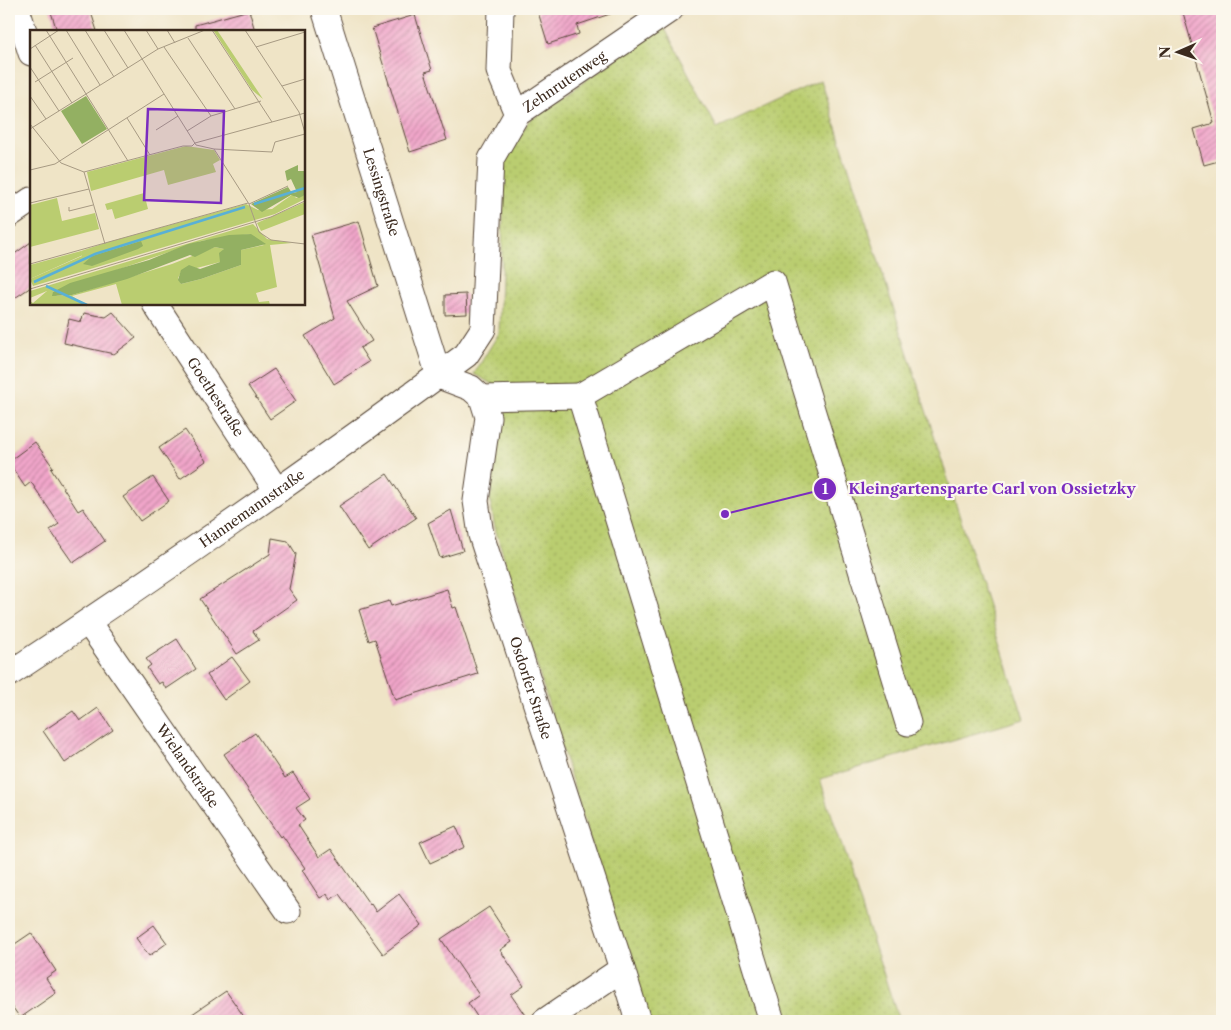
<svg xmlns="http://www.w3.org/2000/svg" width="1231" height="1030" font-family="'Libre Caslon Text',serif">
	<defs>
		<pattern id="park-dots" width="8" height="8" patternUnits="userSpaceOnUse" patternTransform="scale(1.25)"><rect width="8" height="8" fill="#bacd70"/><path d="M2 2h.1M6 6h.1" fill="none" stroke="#a1b061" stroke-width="1.8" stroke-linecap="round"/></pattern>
		<pattern id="building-hatch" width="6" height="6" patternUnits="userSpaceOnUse" patternTransform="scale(1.25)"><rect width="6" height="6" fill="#f1a6ca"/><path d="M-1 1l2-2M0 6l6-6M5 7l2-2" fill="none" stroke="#c487a3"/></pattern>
	</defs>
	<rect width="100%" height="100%" fill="#fbf7ec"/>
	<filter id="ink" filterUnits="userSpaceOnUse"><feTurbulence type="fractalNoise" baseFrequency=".02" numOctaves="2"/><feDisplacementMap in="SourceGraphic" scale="10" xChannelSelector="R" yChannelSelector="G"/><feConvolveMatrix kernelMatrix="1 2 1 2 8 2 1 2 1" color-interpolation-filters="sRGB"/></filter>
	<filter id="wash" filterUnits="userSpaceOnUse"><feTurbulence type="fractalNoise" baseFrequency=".0096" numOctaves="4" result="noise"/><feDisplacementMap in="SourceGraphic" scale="20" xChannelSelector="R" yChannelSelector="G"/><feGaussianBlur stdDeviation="1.12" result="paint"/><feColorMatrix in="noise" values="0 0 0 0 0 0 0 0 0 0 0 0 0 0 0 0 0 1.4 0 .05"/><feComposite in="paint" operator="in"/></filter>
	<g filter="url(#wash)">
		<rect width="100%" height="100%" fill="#efe4c6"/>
		<polygon fill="url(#park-dots)" stroke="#7a7c47" points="663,25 717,128 821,80 1024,719 820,779 899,1021 645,1021 495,528 490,500 502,418 503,405 492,384 474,374 499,333 505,162 528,122"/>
		<g id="blocks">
			<g fill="url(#building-hatch)">
				<polygon points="50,9 90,9 97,31 57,31"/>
				<polygon points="537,9 612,9 613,13 577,25 579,34 548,44"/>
				<polygon points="1182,9 1222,9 1222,160 1204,165 1194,129 1214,123"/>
				<polygon points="249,10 255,31 195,31 195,25"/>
				<polygon points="415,15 432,70 425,72 447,140 410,152 372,28"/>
				<polygon points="359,221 378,286 347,301 372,341 360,348 369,362 334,384 305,336 335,318 311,235"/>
				<polygon points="31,242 31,287 9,302 9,258"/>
				<polygon points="466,294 467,314 445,315 445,295"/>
				<polygon points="113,312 136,338 114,354 64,343 69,319 81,322 84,313 106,317"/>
				<polygon points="274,369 296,401 270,419 248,386"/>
				<polygon points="185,430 206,461 180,479 159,448"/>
				<polygon points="35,442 53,467 51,469 78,511 83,508 105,541 73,563 50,530 59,524 31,482 25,487 9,463 9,461"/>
				<polygon points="387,474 416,518 368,550 339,506"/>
				<polygon points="153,477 169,501 140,521 123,497"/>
				<polygon points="451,510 463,551 440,558 428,523"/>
				<polygon points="272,538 288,541 296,554 289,589 297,600 253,631 259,640 237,654 200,599 270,554"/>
				<polygon points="447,589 453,608 456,607 478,674 395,700 375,639 369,641 359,610 389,601 391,606"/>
				<polygon points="177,639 196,669 166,689 162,682 158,684 147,668 151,665 146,659"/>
				<polygon points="232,657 250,681 224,700 207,675"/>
				<polygon points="98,708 113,730 65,763 43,731 73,711 80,721"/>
				<polygon points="255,733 285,778 293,773 310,799 296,808 305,820 298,825 319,857 331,849 370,905 371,904 376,912 399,894 422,925 383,954 339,894 330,900 327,894 320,898 302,870 305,868 282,835 280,837 224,754"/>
				<polygon points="456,826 465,847 430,863 420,842"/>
				<polygon points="489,907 512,942 500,950 524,986 511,995 529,1021 480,1021 468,1003 479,995 441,939"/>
				<polygon points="154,925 167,943 149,956 136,938"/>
				<polygon points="31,933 56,971 46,978 56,993 20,1018 9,1002 9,948"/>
				<polygon points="226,991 247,1021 182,1021"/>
			</g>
		</g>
	</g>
	<g filter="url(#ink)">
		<use href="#blocks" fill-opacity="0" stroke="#564637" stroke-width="1"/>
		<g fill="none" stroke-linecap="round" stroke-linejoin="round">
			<g stroke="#564637" stroke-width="27">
				<g id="minor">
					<polyline points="17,9 31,53"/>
					<path id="s1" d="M324,9l115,367"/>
					<polyline points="501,9 499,71 517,114"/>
					<polyline points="9,215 31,200"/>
					<path id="s2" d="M155,304l122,187"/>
					<path id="s3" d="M439,376l32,12 11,10 6,19 -12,84 5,34 141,434 16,52"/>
					<polyline points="580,396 773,282 908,723"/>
					<polyline points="482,398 580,396 772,1021"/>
					<path id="s4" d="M88,622l200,289"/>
					<path id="s5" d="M9,674c155,-102 307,-209 457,-319l17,-26 8,-170 26,-45 154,-105"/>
					<polyline points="545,1021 622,969"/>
				</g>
			</g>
			<use href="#minor" stroke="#fff" stroke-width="25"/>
		</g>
	</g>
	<g text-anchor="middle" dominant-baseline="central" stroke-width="4.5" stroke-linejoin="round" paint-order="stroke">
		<g font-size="14" fill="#3b2a1e" stroke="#fbf7ec">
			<text stroke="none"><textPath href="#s5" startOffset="868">Zehnrutenweg</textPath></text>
			<text stroke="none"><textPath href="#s1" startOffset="192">Lessingstraße</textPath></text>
			<text stroke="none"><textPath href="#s2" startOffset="111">Goethestraße</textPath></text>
			<text stroke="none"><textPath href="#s5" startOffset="294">Hannemannstraße</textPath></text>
			<text stroke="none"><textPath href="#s3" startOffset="349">Osdorfer Straße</textPath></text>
			<text stroke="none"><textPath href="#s4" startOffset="175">Wielandstraße</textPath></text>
		</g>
	</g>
	<g transform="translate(30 30)">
		<rect width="275" height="275" fill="#efe4c6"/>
		<path d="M183,0h4l46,69 -11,-9zM263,164l3,4 9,-3v4l-30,15 -242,72 -3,-7 52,-23 -1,-5 27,-9 138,-38 12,6 14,-1zM275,172v12l-44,17 -4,-8zM223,194l14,15 25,4 -22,2 7,42 -21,6 3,9 10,-1 1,4h-148l-6,-21 -44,12 14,9h-56v-4l3,2 14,-12 -17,7v-7zM220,204l14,11 -23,5v15l-40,14 -20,5 -3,-6 3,-6 39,-10 4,-13 -9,-2 -43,17 -100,31 -15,1 -4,-4 148,-51z" fill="#bacd70" fill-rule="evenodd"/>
		<path d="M56,66l21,33 -25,15 -21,-33zM268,135v6h7v24l-6,3 -8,-3 -29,17 -11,-8 37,-17 4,6 5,-1 -6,-13 -4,2 -2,-10zM221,204l15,10 -25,6v15l-40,14 -20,5 -3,-4 3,-10 8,-5 11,4 20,-7 -1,-9 5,-4 -9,-2 -20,10 -5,-2 -63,24 -55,16 -20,1 1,-4 17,-9 79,-23 39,-16 41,-9zM111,211l2,5 -5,3 -46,17 -9,-2 9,-8z" fill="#93b062"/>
		<path d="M156,116l28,4 6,10 -7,4 3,8 -48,13 -4,-15 -73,21 -4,-19zM27,168l5,23 33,-8 4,16 -69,18v-42zM51,221l2,4 -53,24v4v-18z" fill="#bacd70"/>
		<path d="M114,163l4,16 -33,10 -3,-10 -5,1 -2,-6z" fill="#bacd70"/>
		<path fill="none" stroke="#59b0d6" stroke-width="2.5" d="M224,174l51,-16M4,252l61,-28 150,-47M16,256l41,19"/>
		<path fill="none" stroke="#a79a83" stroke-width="1" d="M16,0l82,131M36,0l34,55M55,0l29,47M74,0l24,38M94,0l72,115 18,4 35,55 10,28 12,8 34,4M116,0l12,19M137,0l8,13M182,0l60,92M215,0l54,82 6,21M158,8l47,71M5,15l37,58M134,17l47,69M226,17l49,-15M0,19l29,-19M0,37l29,44M5,52l38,-24M252,56l23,-7M0,66l16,23M97,88l23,37M0,94l31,39 23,9 99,-26h9l3,-3 110,-30M0,99l128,-80 47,-19M126,100l22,-14M157,101l24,-15 50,-15M184,119l58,3 3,-10 30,-8M0,140l25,-6 109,-70M54,142l21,72M0,173l59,-14M219,174l39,-18M39,177v4l24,-6M0,234l218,-61M0,259l241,-72 34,-16"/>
		<path fill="#7b2cbf" fill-opacity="0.15" stroke="#7b2cbf" stroke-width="2.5" d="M118,79l76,2 -3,92 -77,-3z"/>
		<rect width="275" height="275" fill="none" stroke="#3b2a1e" stroke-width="2.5"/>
	</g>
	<path fill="none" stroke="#7b2cbf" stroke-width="2" d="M725 514L825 489"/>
	<g fill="#7b2cbf" stroke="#fbf7ec" stroke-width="2">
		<circle cx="725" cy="514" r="5"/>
		<circle cx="825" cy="489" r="12"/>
	</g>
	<g font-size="15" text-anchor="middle" font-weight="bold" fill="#fff">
		<text x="825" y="494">1</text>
	</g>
	<g font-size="15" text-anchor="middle" font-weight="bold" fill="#7b2cbf" stroke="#fbf7ec" stroke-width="4.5" stroke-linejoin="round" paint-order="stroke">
		<text x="992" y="494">Kleingartensparte Carl von Ossietzky</text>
	</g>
	<rect width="1231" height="1030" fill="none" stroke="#fbf7ec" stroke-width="30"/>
	<g transform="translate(1178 52) rotate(268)" stroke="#fbf7ec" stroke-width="4" paint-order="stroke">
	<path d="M0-4L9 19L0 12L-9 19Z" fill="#3b2a1e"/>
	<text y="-8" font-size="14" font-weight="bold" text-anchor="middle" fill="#3b2a1e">N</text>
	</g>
</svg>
